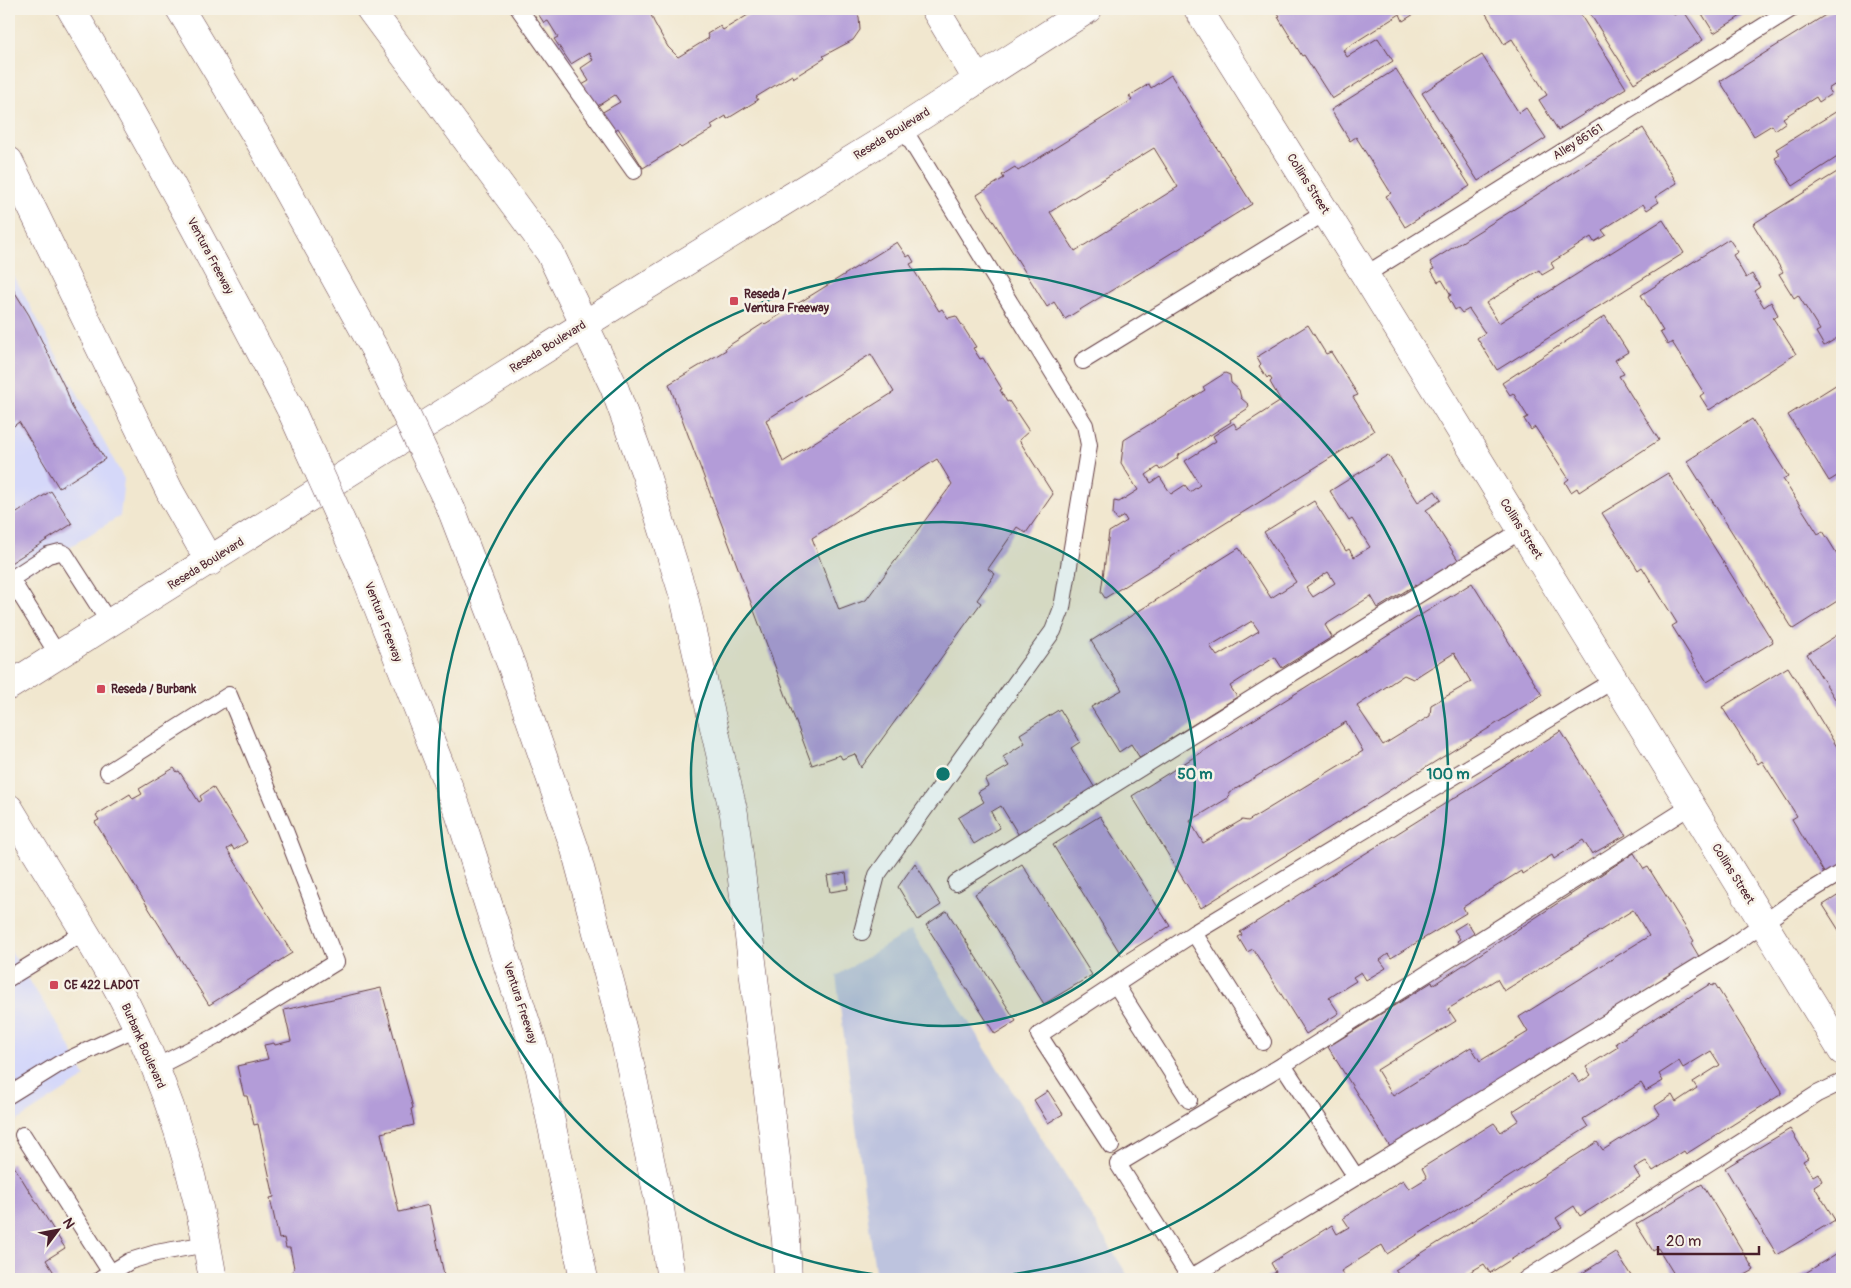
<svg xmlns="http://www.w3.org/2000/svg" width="1851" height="1288" font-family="Pangolin,sans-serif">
	<rect width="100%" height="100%" fill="#f7f3e8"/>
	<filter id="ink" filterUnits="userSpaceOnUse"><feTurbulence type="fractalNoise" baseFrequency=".02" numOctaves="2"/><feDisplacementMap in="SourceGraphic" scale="10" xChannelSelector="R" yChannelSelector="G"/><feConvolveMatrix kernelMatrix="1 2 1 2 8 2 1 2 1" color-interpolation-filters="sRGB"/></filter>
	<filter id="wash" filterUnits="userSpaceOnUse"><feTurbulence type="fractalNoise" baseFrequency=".0096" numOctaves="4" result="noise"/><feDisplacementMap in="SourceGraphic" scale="20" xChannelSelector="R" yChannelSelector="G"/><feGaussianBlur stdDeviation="1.12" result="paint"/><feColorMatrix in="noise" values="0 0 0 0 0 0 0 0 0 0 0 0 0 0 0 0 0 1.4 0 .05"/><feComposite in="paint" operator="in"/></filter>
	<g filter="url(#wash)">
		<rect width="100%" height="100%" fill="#f1e7cf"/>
		<g fill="#d5d8f9">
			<polygon points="9,267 124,479 120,516 9,584"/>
			<polygon points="9,948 64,1035 85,1077 9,1126"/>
		</g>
		<polygon fill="#bdc3de" points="911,930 1130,1279 876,1279 836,976"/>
		<g id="blocks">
			<g fill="#b39cd8" fill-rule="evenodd">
				<polygon points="535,9 651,9 649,10 654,22 668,47 678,57 709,38 707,34 720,26 723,30 753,12 753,9 854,9 859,17 860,30 853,40 823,56 825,58 793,78 792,75 756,97 758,100 727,119 726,116 711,125 713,129 681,148 679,146 643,168 618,128 613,132 601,113 620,102 615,95 596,107 582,85 589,81 581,68 593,60 589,53 571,64 554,39 558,37 548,21 544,23"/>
				<polygon points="1275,9 1422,9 1403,21 1400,14 1343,50 1347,57 1378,38 1393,61 1332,99 1304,55 1302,56 1278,17 1280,16"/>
				<polygon points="1491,9 1577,9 1626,88 1558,130 1539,100 1547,95 1512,39 1504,44 1485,12"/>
				<polygon points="1587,9 1670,9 1674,15 1683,10 1703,40 1634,83"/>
				<polygon points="1699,9 1752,9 1714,33"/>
				<polygon points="1835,9 1842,9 1842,80 1828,89 1831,94 1819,102 1816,97 1783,118 1786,122 1775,130 1772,125 1754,136 1720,81"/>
				<polygon points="1482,55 1519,113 1526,108 1546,138 1478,181 1422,93"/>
				<polygon points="1396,69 1470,186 1405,227 1386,196 1391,193 1356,137 1350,141 1331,110"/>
				<path d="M1171,75l81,129 -187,115 -11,-17 -7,5 -70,-112 27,-17 -2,-3 13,-8 3,4 114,-71 -3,-4 20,-12 2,4zM1154,148l24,39 -103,64 -25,-39z"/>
				<polygon points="1842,108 1842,154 1793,186 1775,158 1780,155 1776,149"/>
				<polygon points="1643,128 1677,183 1655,197 1659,202 1647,210 1643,204 1602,230 1606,235 1594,242 1591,237 1551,263 1554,268 1542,275 1539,270 1486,303 1499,323 1663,220 1684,253 1497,370 1477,338 1485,333 1469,309 1462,313 1458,308 1455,310 1448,297 1451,295 1442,280 1438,282 1431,270 1434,269 1430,262"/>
				<polygon points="1842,169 1842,335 1824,346 1816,332 1820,330 1798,295 1794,298 1779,274 1783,272 1753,224"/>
				<polygon points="1729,239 1738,252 1733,255 1746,278 1752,274 1760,287 1754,291 1764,307 1771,302 1778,315 1773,318 1796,354 1709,410 1700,396 1704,393 1672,342 1668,345 1660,332 1663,331 1641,295"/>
				<path d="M897,242l10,15 3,-2 4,7 -4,2 29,47 3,-2 6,9 8,-2 20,31 -3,1 7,11 3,-1 19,31 -2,1 7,12 2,-1 20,30 -10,9 34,54 -27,39 -9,-6 -29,42 7,5 -18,26 4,3 -120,165 -6,-14 -13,5 -2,-4 -28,10 -143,-381 57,-34 -1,-2 39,-25 1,1zM871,354l23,38 -111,70 -17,-42zM937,459l15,25 -86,116 -27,10 -27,-72z"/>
				<polygon points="9,283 29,315 67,392 72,407 105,459 59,488 19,422 11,428 9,424"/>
				<polygon points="1605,316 1628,352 1615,360 1624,374 1619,376 1659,440 1579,492 1577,488 1571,492 1565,482 1569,479 1535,427 1531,430 1524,419 1528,417 1513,393 1510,395 1502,383"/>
				<polygon points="1308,325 1326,354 1331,352 1358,395 1353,397 1374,431 1105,598 1101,592 1109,532 1127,521 1124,516 1117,520 1113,514 1114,501 1119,502 1138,490 1121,463 1124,440 1205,390 1203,387 1225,373 1230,375 1231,383 1239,390 1241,398 1249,405 1247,409 1230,420 1231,422 1177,456 1178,458 1160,470 1158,467 1146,475 1151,483 1160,477 1171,494 1185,485 1190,492 1200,485 1185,461 1216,441 1213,436 1234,423 1237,429 1281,401 1270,382 1272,380 1269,376 1267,378 1259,366 1261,364 1257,357"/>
				<polygon points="1842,381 1842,473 1829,481 1788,415"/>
				<polygon points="1752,419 1788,476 1783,479 1818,534 1823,531 1842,562 1842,598 1793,629 1687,461"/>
				<path d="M1388,455l30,47 17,-11 6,9 -15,10 34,53 -42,26 -3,-4 -37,23 -7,-12 -46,29 7,12 -50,31 -7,-11 -45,29 7,11 -97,61 -9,-14 -12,8 -28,-45 31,-17 -31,-49 148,-93 32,50 25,-16 -32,-50 50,-31 32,50 3,-2 5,8 16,-10 -18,-28 -3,2 -19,-30zM1328,572l7,11 -22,14 -7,-10zM1252,621l7,10 -42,25 -7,-10z"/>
				<polygon points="1668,473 1773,642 1707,682 1672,626 1677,623 1642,567 1638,570 1602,513"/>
				<polygon points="51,491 72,524 9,564 9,518"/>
				<path d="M1472,583l70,112 -341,213 -69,-112zM1454,653l17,29 -40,23 -1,11 -47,29 -26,-39 47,-31 9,4zM1346,722l17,29 -115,70 -6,-1 -39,23 -13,-22 38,-23 1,-5z"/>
				<polygon points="1842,632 1842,710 1807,654"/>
				<polygon points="1788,667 1842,755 1842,866 1826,876 1792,819 1797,816 1762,761 1758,764 1722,707"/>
				<polygon points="1060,709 1080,742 1071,748 1096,790 1020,837 1001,806 991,812 1000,828 974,844 958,818 984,802 978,792 988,786 985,780 1009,766 1003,757 1025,743 1020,734"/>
				<polygon points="1561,731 1626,835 1592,854 1583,840 1554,859 1552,855 1522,874 1521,871 1463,907 1466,913 1391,958 1388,954 1380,960 1386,968 1366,980 1361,972 1353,977 1356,981 1329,998 1339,1013 1306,1034 1253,949 1247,952 1238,937 1242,935 1240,932"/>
				<polygon points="174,768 177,772 179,771 199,802 202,800 200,796 213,787 247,842 234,850 232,846 227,849 292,953 209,1005 95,822 99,820 96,815 130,794 133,799 142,794 139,789"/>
				<polygon points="1100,816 1170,926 1122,956 1053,845"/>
				<path d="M1634,853l10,16 4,-2 46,74 -3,2 10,17 -309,190 -64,-103 104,-65 1,3zM1633,910l16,26 -130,81 9,15 -48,29 -9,-14 -78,49 -16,-26 79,-49 -8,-12 49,-30 7,12z"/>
				<polygon points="915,863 941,905 918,920 898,887"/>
				<polygon points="1022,864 1092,975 1044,1004 975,894"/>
				<polygon points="846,873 848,889 830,892 827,876"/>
				<polygon points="1842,893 1842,935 1823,905"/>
				<polygon points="947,911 1016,1021 995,1034 926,925"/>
				<polygon points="1467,922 1475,935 1459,945 1457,941 1460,939 1454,930"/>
				<polygon points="1710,984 1712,986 1715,984 1782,1091 1780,1095 1686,1154 1684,1151 1653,1171 1646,1161 1634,1168 1640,1178 1580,1216 1574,1206 1556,1218 1562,1227 1490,1273 1484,1264 1465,1275 1468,1279 1396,1279 1400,1277 1395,1270 1597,1142 1603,1150 1660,1114 1655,1106 1672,1095 1676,1102 1697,1088 1693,1082 1720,1065 1711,1051 1683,1068 1679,1061 1659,1074 1663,1081 1646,1091 1641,1083 1583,1119 1588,1127 1387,1254 1382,1245 1341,1271 1346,1279 1265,1279 1276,1272 1271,1263 1332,1225 1337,1234 1349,1227 1343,1218 1403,1180 1409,1189 1427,1178 1422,1168 1494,1123 1501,1132 1519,1120 1513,1111 1573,1073 1579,1083 1591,1075 1586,1067 1618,1047 1616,1043"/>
				<polygon points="381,988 413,1108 411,1109 414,1125 381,1133 399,1212 429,1205 445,1279 289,1279 294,1268 290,1248 286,1248 284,1238 279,1239 270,1198 274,1197 258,1124 254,1125 247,1096 244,1096 237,1066 268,1059 264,1045 274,1043 275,1045 291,1041 284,1010"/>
				<polygon points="1048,1091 1063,1114 1048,1123 1034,1100"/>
				<polygon points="1790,1129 1808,1158 1803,1161 1813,1176 1818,1173 1822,1181 1814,1186 1835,1220 1777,1255 1725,1168"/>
				<polygon points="12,1163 65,1248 46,1260 58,1279 9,1279 9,1165"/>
				<polygon points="1702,1184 1754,1270 1738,1279 1677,1279 1658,1248 1653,1251 1636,1224"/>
				<polygon points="1842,1250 1842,1279 1796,1279"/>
				<polygon points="1616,1252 1633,1279 1573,1279"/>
			</g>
		</g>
	</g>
	<g filter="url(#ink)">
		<use href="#blocks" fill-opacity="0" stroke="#633d44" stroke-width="1"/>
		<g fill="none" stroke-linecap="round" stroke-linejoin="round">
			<g stroke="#633d44" stroke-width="18">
				<g id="lane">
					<polyline points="519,9 634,171"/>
					<polyline points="1365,275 1791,9"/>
					<polyline points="1083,361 1326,212"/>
					<polyline points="9,576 58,655"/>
					<polyline points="11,579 48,555 60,552 65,554 110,624"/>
					<polyline points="108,772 229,695 284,828 336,962 215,1037 154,1068"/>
					<polyline points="956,883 1522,530"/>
					<polyline points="862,932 877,875 1053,631 1062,608 1089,445 1085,425 903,128"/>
					<polyline points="9,978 84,932"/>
					<polyline points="1116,985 1189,1100"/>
					<polyline points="1263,1042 1194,933 1614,680"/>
					<polyline points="1283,1065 1356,1177 1730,947 1794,901 1842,872"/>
					<polyline points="9,1095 59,1064 136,1028"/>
					<polyline points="23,1135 111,1273"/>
					<polyline points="1111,1146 1039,1035 1194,933"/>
					<polyline points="1356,1177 1190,1278 1118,1164 1283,1065 1691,806"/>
					<polyline points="101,1279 130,1261 156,1253 207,1244"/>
					<polyline points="1526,1279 1817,1094 1842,1082"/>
				</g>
			</g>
			<g stroke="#633d44" stroke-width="29">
				<g id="street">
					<polyline points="935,9 977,79"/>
					<polyline points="1198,9 1365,275 1842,1051"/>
				</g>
			</g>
			<g stroke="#633d44" stroke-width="29">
				<g id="primary">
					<polyline points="9,686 585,324 903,128 1088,9"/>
					<path d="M9,808c34,57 71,114 104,172 52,92 83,195 100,299"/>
				</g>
			</g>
			<g stroke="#633d44" stroke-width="29">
				<g id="highway">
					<path d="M71,9c78,131 149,265 220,401"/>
					<polyline points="180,9 260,142 374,348"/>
					<polyline points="370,9 550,253 614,387 646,475 684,597 734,814 786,1240 788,1279"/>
					<polyline points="9,161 170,492 210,562"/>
					<polyline points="452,511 512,667 575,849 623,1031 659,1202 671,1279"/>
					<polyline points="364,572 459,813 538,1060 584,1279"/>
				</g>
			</g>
			<use href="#lane" stroke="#fff" stroke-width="16"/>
			<use href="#street" stroke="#fff" stroke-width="28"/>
			<use href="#primary" stroke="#fff" stroke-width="28"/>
			<use href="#highway" stroke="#fff" stroke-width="28"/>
			<g stroke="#633d44" stroke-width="29" stroke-linecap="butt">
				<g id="highway-bridge">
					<polyline points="374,348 452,511"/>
					<polyline points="291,410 364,572"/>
				</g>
			</g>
			<use href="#highway-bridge" stroke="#fff" stroke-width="28"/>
		</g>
	</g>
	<circle cx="943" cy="774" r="252" fill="#0f766e" fill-opacity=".12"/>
	<g fill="none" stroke="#0f766e" stroke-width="2.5">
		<circle cx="943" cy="774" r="252"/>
		<circle cx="943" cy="774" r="505"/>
	</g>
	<g fill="#d1495b" stroke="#f7f3e8" stroke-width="2">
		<rect x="729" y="296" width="10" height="10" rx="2.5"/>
		<rect x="96" y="684" width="10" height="10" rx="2.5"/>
		<rect x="49" y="980" width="10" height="10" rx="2.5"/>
	</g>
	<g text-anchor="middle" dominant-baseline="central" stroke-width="5" stroke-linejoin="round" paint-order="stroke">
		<g font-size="12" fill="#4a1f2b" stroke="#f7f3e8">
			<text transform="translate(892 134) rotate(-32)">Reseda Boulevard</text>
			<text transform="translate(1578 142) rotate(-32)">Alley 86161</text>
			<text transform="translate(1308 184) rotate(58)">Collins Street</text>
			<text transform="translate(210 256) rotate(62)">Ventura Freeway</text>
			<text transform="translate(548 347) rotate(-32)">Reseda Boulevard</text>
			<text transform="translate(1521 529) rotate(58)">Collins Street</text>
			<text transform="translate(206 564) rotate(-32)">Reseda Boulevard</text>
			<text transform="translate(383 622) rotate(69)">Ventura Freeway</text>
			<text transform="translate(1733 874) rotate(58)">Collins Street</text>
			<text transform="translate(520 1003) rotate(72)">Ventura Freeway</text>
			<text transform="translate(143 1046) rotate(66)">Burbank Boulevard</text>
		</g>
		<g font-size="12" font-weight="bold" fill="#4a1f2b" stroke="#f7f3e8" text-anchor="start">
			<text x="744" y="294">Reseda /<tspan x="744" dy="14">Ventura Freeway</tspan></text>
			<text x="111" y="689">Reseda / Burbank</text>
			<text x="64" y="985">CE 422 LADOT</text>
		</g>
	</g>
	<circle cx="943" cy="774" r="8" fill="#0f766e" stroke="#f7f3e8" stroke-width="2.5"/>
	<g font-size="15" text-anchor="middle" font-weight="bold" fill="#0f766e" stroke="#f7f3e8" stroke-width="5" stroke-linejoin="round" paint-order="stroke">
		<text x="1195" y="779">50 m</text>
		<text x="1448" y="779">100 m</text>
	</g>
	<rect width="1851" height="1288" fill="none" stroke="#f7f3e8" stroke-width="30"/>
	<g transform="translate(58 1230) rotate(58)" stroke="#f7f3e8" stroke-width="4" paint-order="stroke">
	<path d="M0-4L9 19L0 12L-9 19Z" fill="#4a1f2b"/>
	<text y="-8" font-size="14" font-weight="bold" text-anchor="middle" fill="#4a1f2b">N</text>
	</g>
	<path d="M1658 1246v8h101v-8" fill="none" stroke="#4a1f2b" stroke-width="2.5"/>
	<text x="1666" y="1246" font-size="15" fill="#4a1f2b" stroke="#f7f3e8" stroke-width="4" paint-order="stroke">20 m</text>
</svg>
